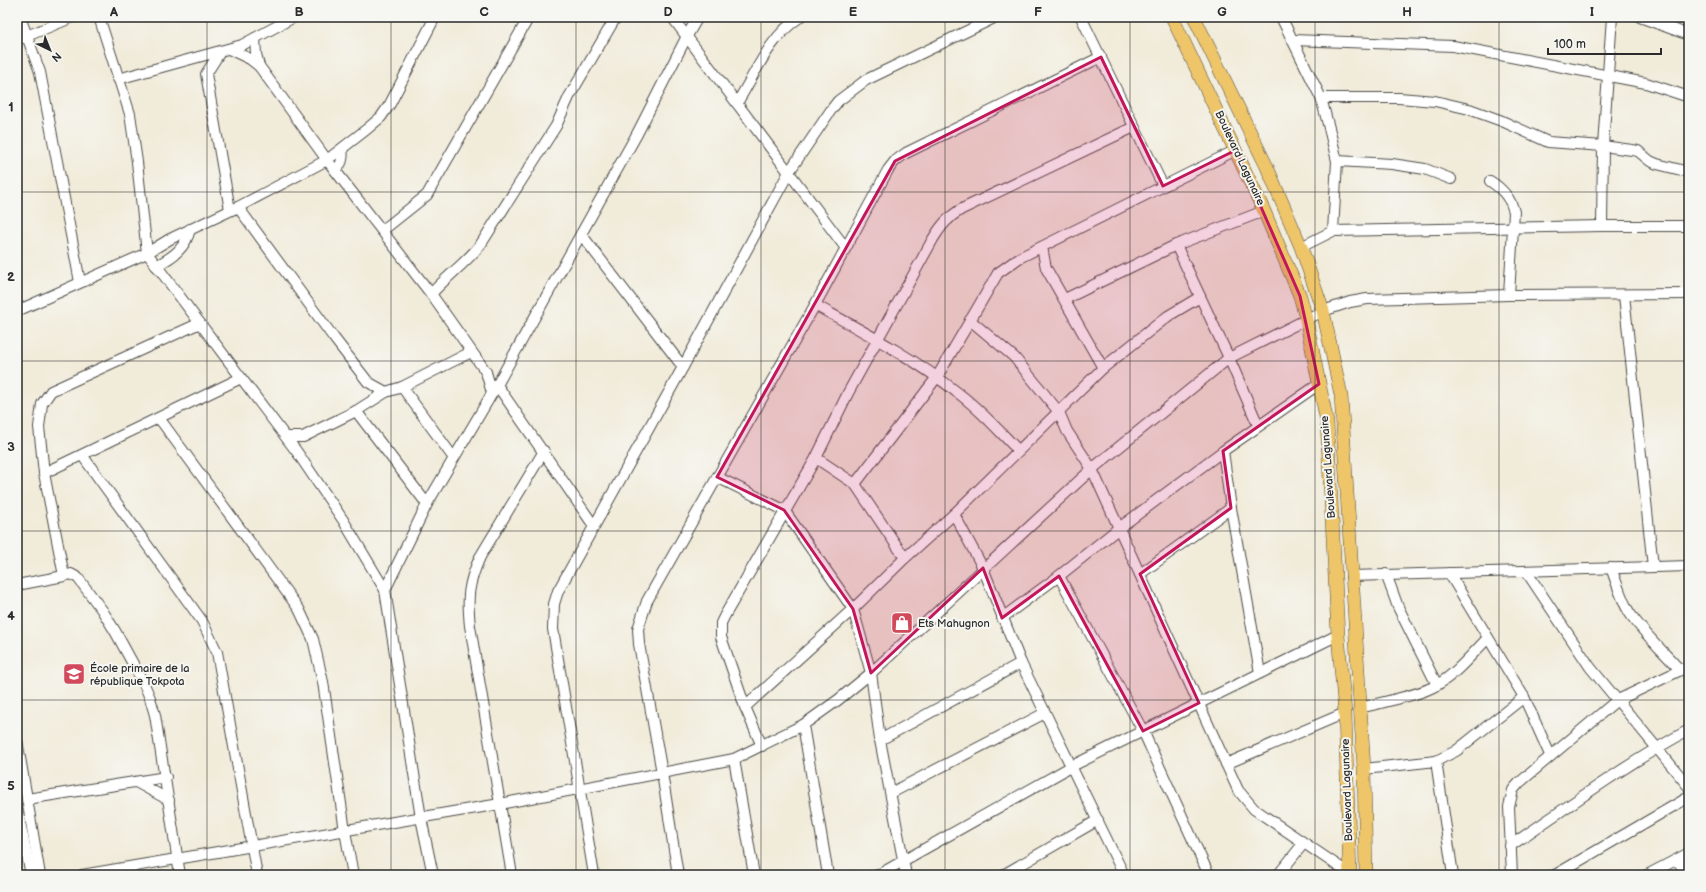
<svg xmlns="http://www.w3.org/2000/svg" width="1706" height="892" font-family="'Balsamiq Sans',sans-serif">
	<rect width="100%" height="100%" fill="#f6f6f2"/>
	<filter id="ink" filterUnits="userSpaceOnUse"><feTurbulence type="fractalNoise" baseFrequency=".025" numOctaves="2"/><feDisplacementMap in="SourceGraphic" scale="8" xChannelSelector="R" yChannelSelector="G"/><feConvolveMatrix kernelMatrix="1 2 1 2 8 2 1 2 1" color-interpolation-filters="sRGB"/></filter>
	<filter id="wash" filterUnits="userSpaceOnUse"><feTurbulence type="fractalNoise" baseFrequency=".012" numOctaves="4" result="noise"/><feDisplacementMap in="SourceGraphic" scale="16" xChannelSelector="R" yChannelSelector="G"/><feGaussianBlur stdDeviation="0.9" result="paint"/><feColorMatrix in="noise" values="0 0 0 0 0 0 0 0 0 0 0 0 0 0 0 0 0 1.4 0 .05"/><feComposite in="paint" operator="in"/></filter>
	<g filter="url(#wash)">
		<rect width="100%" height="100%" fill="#f1ebd9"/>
	</g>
	<g filter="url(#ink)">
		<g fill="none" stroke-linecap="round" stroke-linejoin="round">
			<g stroke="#494845" stroke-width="12">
				<g id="minor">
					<polyline points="20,17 40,72 80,282"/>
					<polyline points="99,17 130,114 137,162 147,253 297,452 343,520 385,590"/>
					<polyline points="672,17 845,247"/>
					<polyline points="1081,17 1163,186"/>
					<polyline points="1281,17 1321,98 1329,128 1337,161 1333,231"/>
					<polyline points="1640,17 1689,35"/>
					<polyline points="255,38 256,54 259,66 327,160 431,294 486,372 492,393"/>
					<polyline points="17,40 73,17"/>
					<polyline points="1293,40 1453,46 1646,83 1689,97"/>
					<polyline points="229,49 250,59 259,66"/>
					<polyline points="220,52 206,74 230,210"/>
					<polyline points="118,79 242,45 294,17"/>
					<polyline points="1321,98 1399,98 1435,101 1469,109 1502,121 1548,142 1603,146 1632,150 1638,151 1650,161 1657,164 1689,172"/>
					<path d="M737,103c18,-29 33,-67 63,-86"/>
					<polyline points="1337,161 1392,164 1425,169 1451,179"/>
					<path d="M336,171c5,-7 8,-12 6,-22"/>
					<path d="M1490,181c11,7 21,18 24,31l-5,83"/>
					<polyline points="238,207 334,338 368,382 386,392"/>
					<polyline points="1602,226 1603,146 1612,17"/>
					<polyline points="383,230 427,195 529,17"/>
					<polyline points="581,234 683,367"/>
					<polyline points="1176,245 1229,358 1258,425"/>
					<polyline points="1042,247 1046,268 1103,368"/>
					<polyline points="1301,247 1333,231 1602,226 1689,226"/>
					<path d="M156,266c17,-9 30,-18 34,-37"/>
					<path d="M431,294c16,-18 35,-31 50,-50l75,-118 13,-29 47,-80"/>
					<polyline points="1624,295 1653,567"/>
					<polyline points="1065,299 1176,245 1264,211"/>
					<path d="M815,305c49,27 99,53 143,88 22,16 41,38 60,57"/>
					<polyline points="17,311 147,253 170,239 238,207 327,160 367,129 381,117 390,104 435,17"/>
					<polyline points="970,320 1014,357 1059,412 1067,431 1092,469 1238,790 1254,809 1350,874"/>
					<polyline points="497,385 594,526"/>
					<polyline points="402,387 453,457"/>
					<polyline points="356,411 427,504"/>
					<polyline points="159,418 299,609 313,639 323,682 345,831 353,875"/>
					<polyline points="286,437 303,437 356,411 386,392 402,387 471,352"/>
					<polyline points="1223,451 1231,508 1260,673"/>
					<polyline points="82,455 202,621 217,652 257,875"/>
					<polyline points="816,458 855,484 905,558"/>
					<polyline points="44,473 241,378"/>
					<polyline points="717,477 784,510 853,609 871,673 880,740 906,875"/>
					<polyline points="855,484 937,377 998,273 1019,258 1236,150"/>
					<polyline points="954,514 983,568 1021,663 1124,875"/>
					<path d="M1611,568c6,15 10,31 18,44 14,21 34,39 51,58"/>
					<polyline points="1526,571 1590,667 1689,787"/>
					<polyline points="1449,573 1524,697 1550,755"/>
					<polyline points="1140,574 1231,508"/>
					<polyline points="1386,574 1398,607 1437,685"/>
					<polyline points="1059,576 1143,731 1209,875"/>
					<polyline points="1351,576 1689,566"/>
					<polyline points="17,585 64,576"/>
					<polyline points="1002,618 1059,576 1119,528 1223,451 1319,384"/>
					<polyline points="745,707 853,609 905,558 954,514 1103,368 1168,316 1200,297"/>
					<path d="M1360,708c22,-6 58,-12 77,-23 19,-11 35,-31 50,-46"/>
					<polyline points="803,725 828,875"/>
					<polyline points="17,740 40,875"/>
					<polyline points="880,740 1021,663"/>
					<path d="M762,746l-17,-39 -24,-70v-14l4,-8 91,-157 32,-65 85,-154c8,-13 15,-22 29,-30l172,-82"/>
					<polyline points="734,759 754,875"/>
					<polyline points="1436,761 1453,875"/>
					<polyline points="1226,764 1345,713"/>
					<polyline points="1364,769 1436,761 1456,751 1524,697"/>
					<polyline points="136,782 169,800"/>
					<polyline points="891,793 1045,713"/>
					<polyline points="27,799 166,777"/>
					<polyline points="17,808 31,875"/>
					<path d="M1510,846c59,-40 116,-82 179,-116"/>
					<polyline points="1677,860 1688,875"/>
					<polyline points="82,875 500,804 734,759 803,725 838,700 871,673 1092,469 1229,358 1323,311 1350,302 1367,299 1509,295 1689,294"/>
					<polyline points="180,875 155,715 150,698 144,684 115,631 102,610 78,578 71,574 64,576 44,473 39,427 42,404 51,391 200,323"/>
					<polyline points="433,875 421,818 385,590 427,504 497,385 581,234 637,134 687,36 698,17"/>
					<path d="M512,875l-42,-249c-3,-29 -2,-42 10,-69l64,-106"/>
					<polyline points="594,875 553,629 554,604 558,591 683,367 789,172 831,110 838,101 866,80 996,17"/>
					<polyline points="678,875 662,773 639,644 638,629 647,601 815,305 888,170 895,161 906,153 1101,57"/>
					<polyline points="878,875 1072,766 1338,635"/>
					<polyline points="1003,875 1098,820"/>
					<polyline points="1278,875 1303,844"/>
					<polyline points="1512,875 1509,807 1513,790 1519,783 1616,701 1689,666"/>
					<polyline points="1555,875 1689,797"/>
					<polyline points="1647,875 1689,853"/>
				</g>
			</g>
			<g stroke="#494845" stroke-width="14">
				<g id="major">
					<polyline points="1172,17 1264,211 1300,296 1306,319 1327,422 1338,635 1345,713 1350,875"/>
					<polyline points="1194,17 1267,167 1301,247 1323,311 1341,395 1364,769 1366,875"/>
				</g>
			</g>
			<use href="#minor" stroke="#fff" stroke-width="10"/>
			<use href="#major" stroke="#eec569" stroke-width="13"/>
		</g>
	</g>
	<path fill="#c2185b" fill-opacity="0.2" stroke="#c2185b" stroke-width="3" stroke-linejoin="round" d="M1101,57l62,129 73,-36 64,146 19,88 -96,67 8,57 -91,66 59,129 -56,28 -84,-155 -57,42 -19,-50 -112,105 -18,-64 -69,-99 -67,-33 178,-316z"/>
	<path fill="none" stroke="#2b2b2b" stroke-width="1" stroke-opacity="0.55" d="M207,17v858M391,17v858M576,17v858M761,17v858M945,17v858M1130,17v858M1315,17v858M1499,17v858M17,192h1672M17,361h1672M17,531h1672M17,700h1672"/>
	<defs>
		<g id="shop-square" transform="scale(1.15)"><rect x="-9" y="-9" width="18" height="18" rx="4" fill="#d1495b" stroke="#f6f6f2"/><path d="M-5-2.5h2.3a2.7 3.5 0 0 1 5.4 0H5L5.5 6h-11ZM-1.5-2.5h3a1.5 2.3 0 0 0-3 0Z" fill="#fff"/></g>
		<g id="school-square" transform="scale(1.15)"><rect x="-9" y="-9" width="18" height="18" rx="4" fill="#d1495b" stroke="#f6f6f2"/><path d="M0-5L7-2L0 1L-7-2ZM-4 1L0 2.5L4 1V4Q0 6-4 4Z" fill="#fff"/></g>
	</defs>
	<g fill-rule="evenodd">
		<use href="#shop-square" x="902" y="623"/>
		<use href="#school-square" x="74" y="674"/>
	</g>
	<g text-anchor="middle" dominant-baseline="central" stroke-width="4" stroke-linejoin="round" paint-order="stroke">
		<g font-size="11" fill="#2b2b2b" stroke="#f6f6f2">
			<text transform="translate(1240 158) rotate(65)">Boulevard Lagunaire</text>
			<text transform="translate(1328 467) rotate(-94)">Boulevard Lagunaire</text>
			<text transform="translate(1347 790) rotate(-92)">Boulevard Lagunaire</text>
		</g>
		<g font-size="11" fill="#2b2b2b" stroke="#f6f6f2" text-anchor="start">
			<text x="918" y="623">Ets Mahugnon</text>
			<text x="90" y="668">École primaire de la<tspan x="90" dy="13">république Tokpota</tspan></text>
		</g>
	</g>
	<rect width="1706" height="892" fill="none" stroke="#f6f6f2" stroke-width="44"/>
	<g transform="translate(50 50) rotate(137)" stroke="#f6f6f2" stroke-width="3" paint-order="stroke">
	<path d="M0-3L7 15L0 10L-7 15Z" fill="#2b2b2b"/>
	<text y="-6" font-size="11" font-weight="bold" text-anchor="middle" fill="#2b2b2b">N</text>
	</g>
	<path d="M1548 48v6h113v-6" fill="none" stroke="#2b2b2b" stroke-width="2"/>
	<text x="1554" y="48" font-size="12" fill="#2b2b2b" stroke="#f6f6f2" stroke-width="3" paint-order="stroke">100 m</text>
	<rect x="22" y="22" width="1662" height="848" fill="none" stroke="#2b2b2b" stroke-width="1.5"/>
	<g font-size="13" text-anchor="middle" font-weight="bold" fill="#2b2b2b">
		<text x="114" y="16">A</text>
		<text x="299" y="16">B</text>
		<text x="484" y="16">C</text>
		<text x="668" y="16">D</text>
		<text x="853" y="16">E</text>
		<text x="1038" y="16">F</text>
		<text x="1222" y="16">G</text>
		<text x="1407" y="16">H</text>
		<text x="1592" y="16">I</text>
		<text x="11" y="111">1</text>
		<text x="11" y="281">2</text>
		<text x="11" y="451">3</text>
		<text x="11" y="620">4</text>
		<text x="11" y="790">5</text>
	</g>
</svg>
